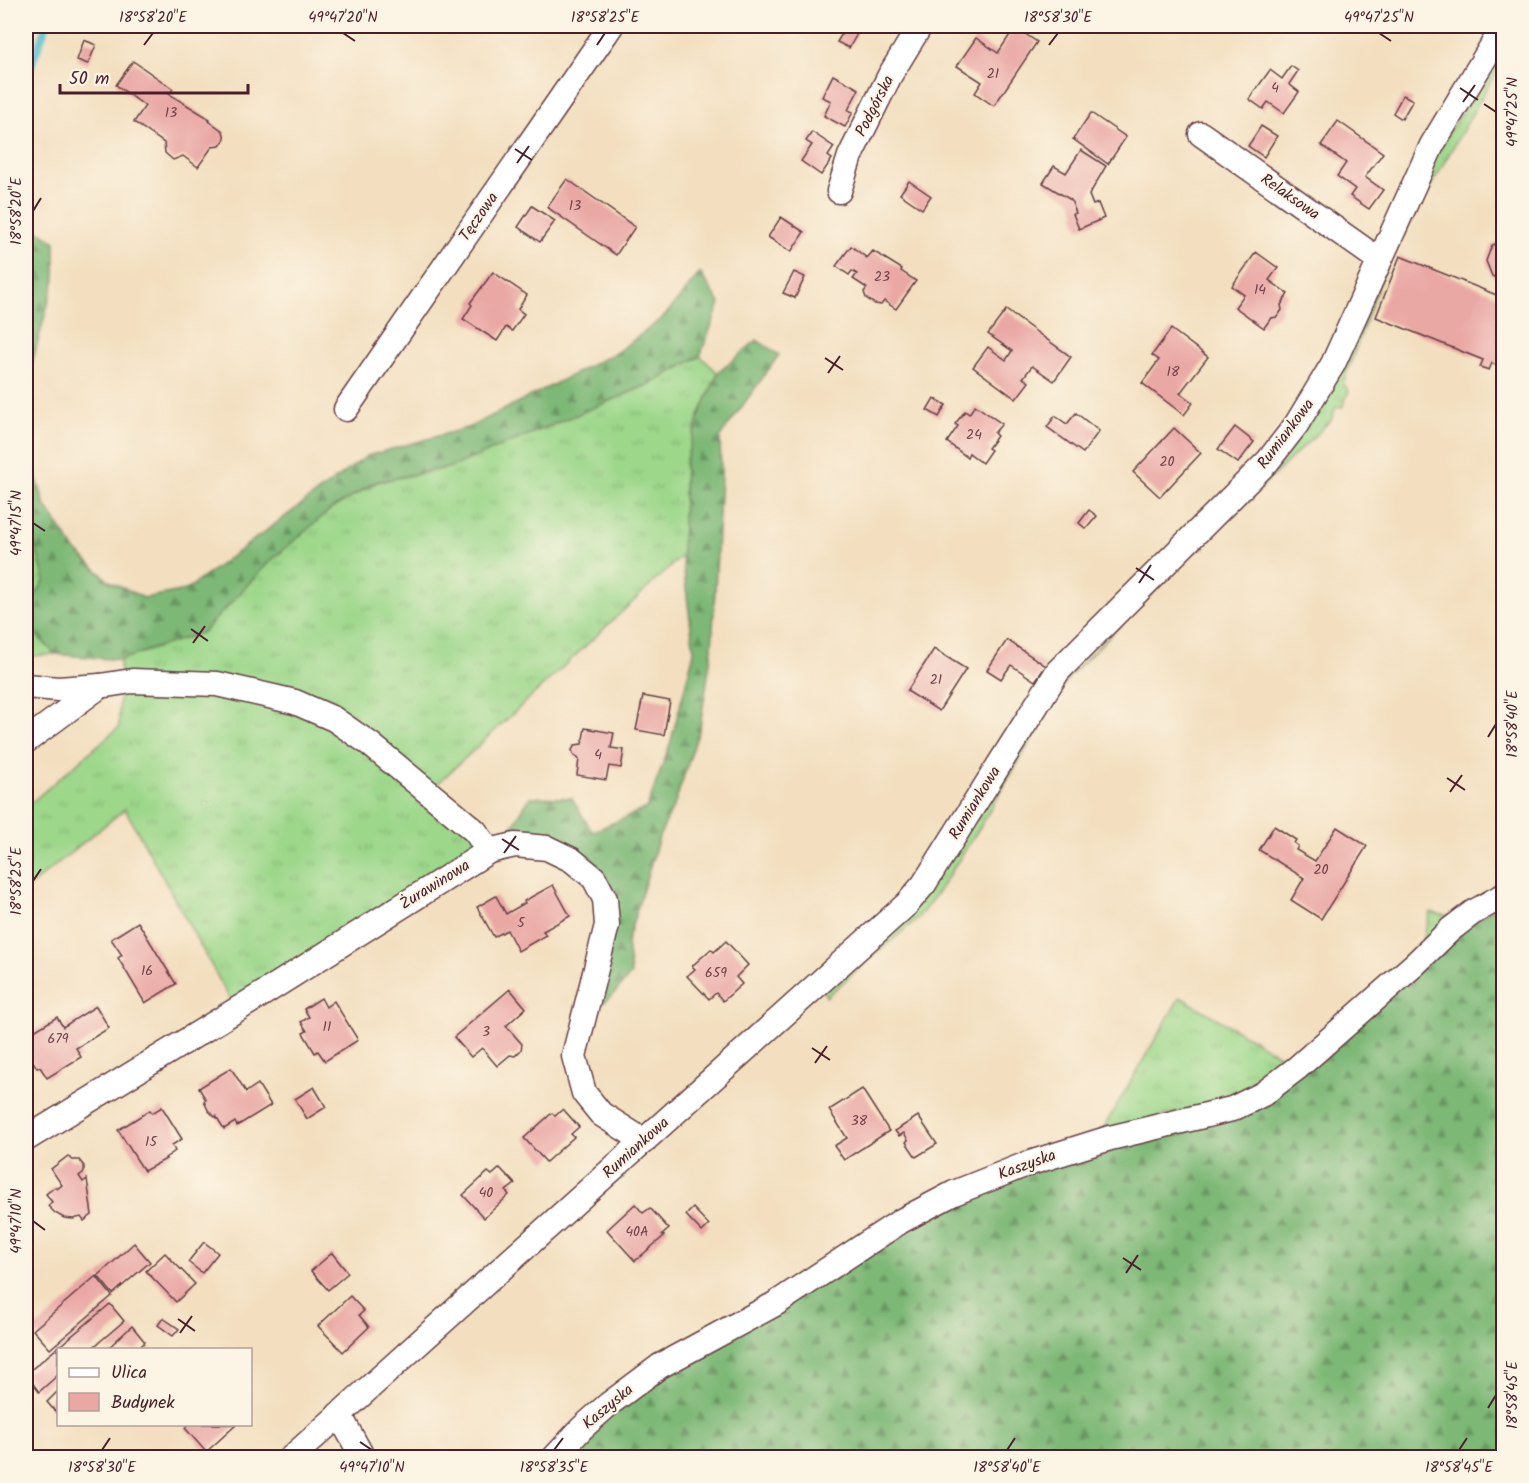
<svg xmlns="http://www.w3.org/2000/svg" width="1529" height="1483" font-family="Kalam,sans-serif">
	<defs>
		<pattern id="grass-tufts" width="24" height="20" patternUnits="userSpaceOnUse" patternTransform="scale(1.5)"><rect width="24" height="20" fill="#9cd78a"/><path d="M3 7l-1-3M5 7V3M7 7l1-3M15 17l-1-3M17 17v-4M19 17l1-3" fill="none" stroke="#88b877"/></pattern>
		<pattern id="forest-firs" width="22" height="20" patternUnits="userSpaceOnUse" patternTransform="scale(1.5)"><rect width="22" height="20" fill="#7db876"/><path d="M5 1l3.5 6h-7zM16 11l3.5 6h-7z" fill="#689561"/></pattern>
	</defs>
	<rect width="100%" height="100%" fill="#fcf5e5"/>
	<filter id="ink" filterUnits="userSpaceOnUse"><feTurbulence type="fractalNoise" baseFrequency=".0167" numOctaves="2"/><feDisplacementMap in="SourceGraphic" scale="12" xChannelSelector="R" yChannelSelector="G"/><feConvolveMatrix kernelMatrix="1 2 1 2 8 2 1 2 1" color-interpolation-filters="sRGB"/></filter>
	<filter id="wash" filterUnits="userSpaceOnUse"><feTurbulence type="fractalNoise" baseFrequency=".008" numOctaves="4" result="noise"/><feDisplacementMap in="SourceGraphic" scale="24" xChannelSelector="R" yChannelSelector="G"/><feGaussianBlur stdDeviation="1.35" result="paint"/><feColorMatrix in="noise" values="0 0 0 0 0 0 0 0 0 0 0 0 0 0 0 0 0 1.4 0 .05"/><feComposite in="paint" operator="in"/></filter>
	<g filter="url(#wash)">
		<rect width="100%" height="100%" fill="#f3dfc0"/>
		<g fill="url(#grass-tufts)" stroke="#737b5a" stroke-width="1.5">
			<polygon points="1503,62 1503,67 1499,67 1388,261 1343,383 1349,391 1342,407 1336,407 1331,420 1221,526 1222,520 1267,474 1438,148 1494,65"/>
			<polygon points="700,356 718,373 699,416 685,463 682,556 434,787 506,837 471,846 444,868 232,1003 125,809 26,889 26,807 119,727 120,660 203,632 268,563 331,509 377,482 451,467 650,384"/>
			<polygon points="26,514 45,580 26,611"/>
			<polygon points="1206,547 1193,552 1069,677 980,827 938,892 918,918 826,997 824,990 864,957 1057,688 1195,548"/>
			<polygon points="26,624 55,654 26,657"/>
			<polygon points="1430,912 1455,918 1421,948"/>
			<polygon points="1180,997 1288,1060 1248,1092 1100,1134"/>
		</g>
		<g fill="url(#forest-firs)" stroke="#646c50" stroke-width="1.5">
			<polygon points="26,222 55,242 55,279 27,381 28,413 26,444 45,505 74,549 109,581 144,598 186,590 367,456 470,427 617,352 663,318 700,273 720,303 700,356 650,384 451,467 376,482 331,509 268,563 203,632 120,660 55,654 26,624 26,611 45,580 26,514"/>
			<polygon points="757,340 779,355 720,437 721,475 712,649 700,727 675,803 659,837 627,942 631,974 613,995 590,1013 600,872 506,837 530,797 572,798 592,832 647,808 671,741 694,652 682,556 685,463 699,416 718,373"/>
			<polygon points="1503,902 1504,1369 1502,1371 1504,1376 1503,1457 562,1458 612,1409 904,1229 1029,1168 1234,1113 1460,931"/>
		</g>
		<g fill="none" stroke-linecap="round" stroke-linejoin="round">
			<polyline stroke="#4fbcc9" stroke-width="8" points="26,79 46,26"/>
		</g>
		<g id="blocks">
			<g fill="#eaa8a5">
				<polygon points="1366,26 1390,26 1385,32 1377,26 1373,31"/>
				<polygon points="846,27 857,34 849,48 837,42"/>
				<polygon points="1015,27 1037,42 994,106 975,93 982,82 957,66 976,38 998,53"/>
				<polygon points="84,40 96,45 88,64 77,60"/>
				<polygon points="133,61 173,89 169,94 210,119 209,121 223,131 225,139 220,146 212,147 198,167 183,156 173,160 165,153 164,143 134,122 145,106 116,85"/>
				<polygon points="1291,66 1298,71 1289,84 1299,92 1284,113 1268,102 1263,109 1249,99 1270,70 1282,79"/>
				<polygon points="833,75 859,89 848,110 853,112 845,127 824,116 831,101 822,97"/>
				<polygon points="1403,95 1413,100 1402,119 1393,113"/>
				<polygon points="1091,113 1126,137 1108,164 1073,139"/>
				<polygon points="1338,121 1383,153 1365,177 1383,190 1369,209 1350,196 1355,189 1337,176 1346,163 1321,145"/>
				<polygon points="1261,126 1277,136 1264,157 1248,146"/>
				<polygon points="812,132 834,147 828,156 832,159 821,175 801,161 812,145 806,141"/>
				<polygon points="1081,150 1106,166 1089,195 1093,205 1098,203 1104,218 1079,229 1073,214 1076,213 1071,200 1043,183 1054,166 1066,173"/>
				<polygon points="567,179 635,227 616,255 547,207"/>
				<polygon points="909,181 931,196 922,209 900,194"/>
				<polygon points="532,206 555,221 540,242 518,227"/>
				<polygon points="781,217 804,232 791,252 768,237"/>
				<polygon points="1504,241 1504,282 1492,276 1486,261 1492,245"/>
				<polygon points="851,246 867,258 873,251 902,269 901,271 916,281 896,309 884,301 881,305 875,304 866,298 864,292 867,288 853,279 857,274 852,271 849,275 836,266"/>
				<polygon points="1256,252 1278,268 1269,280 1288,294 1281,305 1282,310 1277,317 1271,318 1264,328 1235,307 1244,295 1232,286"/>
				<polygon points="1400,256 1504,298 1504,355 1499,367 1492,363 1489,370 1480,367 1483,360 1376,317"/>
				<polygon points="493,272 527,295 518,309 524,314 512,331 506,327 497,341 463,319 472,305 470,303"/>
				<polygon points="794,272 805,277 795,298 783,293"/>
				<polygon points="1006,310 1071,357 1054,381 1032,366 1023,378 1029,382 1016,399 973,367 988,347 1006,360 1012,351 988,334"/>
				<polygon points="1171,329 1208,357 1180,393 1193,403 1184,415 1142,383 1159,360 1152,355"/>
				<polygon points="934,398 946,405 939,417 927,410"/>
				<polygon points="975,405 1002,424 994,433 997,436 988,448 991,450 982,463 969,453 967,457 947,442 958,426 955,424 965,411 969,414"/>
				<polygon points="1076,413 1099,431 1083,453 1047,427 1055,416 1067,424"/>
				<polygon points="1235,427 1254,442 1238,463 1218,449"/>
				<polygon points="1174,428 1201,453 1160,497 1133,472"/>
				<polygon points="1089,510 1097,516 1086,529 1079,523"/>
				<polygon points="1007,640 1046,666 1035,681 1011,665 1001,679 987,670"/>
				<polygon points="934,649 966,669 939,711 907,691"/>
				<polygon points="643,696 670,701 664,735 636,730"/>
				<polygon points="585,728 614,733 611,748 624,750 621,768 609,766 606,780 577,775 579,759 574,756 572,750 575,745 582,744"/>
				<polygon points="1274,826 1296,840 1294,843 1298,846 1296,850 1315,861 1337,827 1367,846 1321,919 1291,900 1304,878 1259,850"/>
				<polygon points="553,885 570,916 543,931 546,935 518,951 507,930 494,937 477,907 496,896 506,914 525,903 524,901"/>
				<polygon points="138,922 176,984 145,1003 118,958 122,955 111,939"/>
				<polygon points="726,941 748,965 736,977 742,984 723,1001 716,993 709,999 687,976 695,969 692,966 711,949 714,952"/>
				<polygon points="510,989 526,1008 506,1026 522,1044 521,1050 515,1056 510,1055 497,1066 482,1048 471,1057 454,1037"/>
				<polygon points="321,998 326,1007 334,1001 358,1040 325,1061 318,1051 315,1053 303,1033 307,1031 301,1022 309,1017 304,1009"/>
				<polygon points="96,1006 109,1028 76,1048 81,1057 47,1078 40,1067 37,1068 26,1050 29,1049 26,1043 26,1036 57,1017 63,1027"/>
				<polygon points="231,1068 246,1092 258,1084 271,1105 237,1126 235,1122 224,1129 216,1116 215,1117 208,1110 204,1101 206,1100 199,1088"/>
				<polygon points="314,1087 326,1107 307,1119 295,1099"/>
				<polygon points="862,1089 889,1131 844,1160 834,1146 847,1138 829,1110"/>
				<polygon points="162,1107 182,1139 172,1145 175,1151 165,1158 166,1159 144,1171 118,1130 150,1110 152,1113"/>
				<polygon points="563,1109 579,1127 571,1134 574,1137 546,1162 524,1138 552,1113 555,1116"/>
				<polygon points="918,1116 937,1144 916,1157 906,1142 908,1140 904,1133 899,1136 895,1131"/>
				<polygon points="68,1156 72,1160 79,1160 84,1166 84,1172 79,1176 83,1182 87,1179 92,1215 84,1221 81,1217 73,1219 64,1218 55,1213 48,1206 52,1202 46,1194 55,1187 57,1189 62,1185 51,1169"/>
				<polygon points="500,1168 515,1184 506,1191 509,1195 484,1218 463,1195 488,1172 492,1175"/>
				<polygon points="635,1204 643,1213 650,1208 669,1229 662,1235 664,1236 635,1261 607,1230"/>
				<polygon points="693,1208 709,1225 702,1232 686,1215"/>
				<polygon points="204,1242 218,1253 202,1273 188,1262"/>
				<polygon points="134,1243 150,1262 113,1294 98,1276"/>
				<polygon points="165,1253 195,1284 176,1302 146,1271"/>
				<polygon points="332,1253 348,1273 328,1290 311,1271"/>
				<polygon points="96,1276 112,1296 50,1349 33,1330"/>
				<polygon points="350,1296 364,1311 359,1315 369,1327 343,1352 318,1326"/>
				<polygon points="110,1304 124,1321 90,1350 58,1350 58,1375 39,1392 26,1374"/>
				<polygon points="163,1318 179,1329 173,1336 158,1325"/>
				<polygon points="132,1326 145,1342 137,1350 106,1350"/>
				<polygon points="58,1391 58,1415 47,1402"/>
				<polygon points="189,1424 237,1424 206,1452 185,1428"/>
			</g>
		</g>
	</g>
	<g filter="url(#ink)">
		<use href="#blocks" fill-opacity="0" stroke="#633c41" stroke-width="1.5"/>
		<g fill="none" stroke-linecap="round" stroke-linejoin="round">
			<g stroke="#633c41" stroke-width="27">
				<g id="minor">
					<polyline points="1201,134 1379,260"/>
					<polyline points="839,191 850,156 890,75 920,26"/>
					<polyline points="346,409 611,26"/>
					<polyline points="26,686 58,689 100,686"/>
					<polyline points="26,741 100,686 132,681 217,684 295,702 334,719 370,744 475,831 489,851"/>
					<polyline points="26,1139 264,993 489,851 515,845 547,848 572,860 594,878 605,899 607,925 574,1056 584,1093 601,1114 644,1141"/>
					<polyline points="339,1414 363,1458"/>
					<polyline points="291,1458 907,904 924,884 1058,671 1268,461 1296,425 1333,364 1432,145 1504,26"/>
					<polyline points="554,1458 582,1428 609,1404 660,1366 775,1304 901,1221 954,1193 1027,1164 1110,1138 1232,1109 1263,1094 1297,1068 1415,964 1450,930 1472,913 1504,895"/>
				</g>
			</g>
			<use href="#minor" stroke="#fff" stroke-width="24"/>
		</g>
	</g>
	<path fill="none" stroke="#4a1f2b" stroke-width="2" d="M343,33l12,8M1379,33l12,8M144,45l9,-12M597,45l8,-12M1049,45l9,-12M1460,88l18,12M1463,102l12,-17M1484,104l12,8M515,149l17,11M517,163l12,-17M33,211l8,-13M825,358l18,12M828,373l12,-17M33,523l12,8M1136,568l18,12M1139,583l12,-18M191,629l17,12M193,643l12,-17M1488,737l8,-13M1447,778l18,12M1450,792l12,-17M502,839l17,11M504,853l12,-17M33,881l8,-12M812,1048l18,12M815,1063l12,-17M33,1221l12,9M1123,1258l18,12M1126,1273l12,-18M178,1319l17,12M180,1333l12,-17M1488,1408l8,-13M360,1442l12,8M102,1450l8,-12M554,1450l9,-12M1007,1450l8,-12M1459,1450l8,-12"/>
	<g text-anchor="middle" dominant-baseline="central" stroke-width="4.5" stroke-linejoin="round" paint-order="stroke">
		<g font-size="14" fill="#72414a">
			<text x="993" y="74">21</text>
			<text x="1275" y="88">4</text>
			<text x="171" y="113">13</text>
			<text x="575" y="206">13</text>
			<text x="882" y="277">23</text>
			<text x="1260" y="290">14</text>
			<text x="1173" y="372">18</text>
			<text x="974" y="435">24</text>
			<text x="1167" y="462">20</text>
			<text x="936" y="680">21</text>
			<text x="598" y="755">4</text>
			<text x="1321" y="870">20</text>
			<text x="521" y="923">5</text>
			<text x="147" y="971">16</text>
			<text x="716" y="973">659</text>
			<text x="327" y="1027">11</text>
			<text x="486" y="1032">3</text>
			<text x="58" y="1039">679</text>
			<text x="859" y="1121">38</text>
			<text x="151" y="1142">15</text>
			<text x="486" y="1193">40</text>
			<text x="637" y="1232">40A</text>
		</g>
		<g font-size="16" fill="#4a1f2b" stroke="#fcf5e5">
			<text transform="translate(875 106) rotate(-63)">Podgórska</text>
			<text transform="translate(1290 197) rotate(35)">Relaksowa</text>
			<text transform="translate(479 217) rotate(-55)">Tęczowa</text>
			<text transform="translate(1286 434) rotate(-53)">Rumiankowa</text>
			<text transform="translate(975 803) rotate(-58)">Rumiankowa</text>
			<text transform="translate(435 885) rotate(-32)">Żurawinowa</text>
			<text transform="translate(636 1148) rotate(-42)">Rumiankowa</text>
			<text transform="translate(1027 1165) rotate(-20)">Kaszyska</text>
			<text transform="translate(608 1407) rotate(-40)">Kaszyska</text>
		</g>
	</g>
	<rect width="1529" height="1483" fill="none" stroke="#fcf5e5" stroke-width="66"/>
	<rect x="57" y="1348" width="195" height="78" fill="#fcf5e5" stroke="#b59f9b" stroke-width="1.5"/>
	<rect x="69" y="1368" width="30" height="9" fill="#ffffff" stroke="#b59f9b" stroke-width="1.5"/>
	<text x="111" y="1378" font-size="18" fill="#4a1f2b">Ulica</text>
	<rect x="69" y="1393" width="30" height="18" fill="#eaa8a5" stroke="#b59f9b" stroke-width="1.5"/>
	<text x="111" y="1408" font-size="18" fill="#4a1f2b">Budynek</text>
	<path d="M60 84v9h188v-9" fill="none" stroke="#4a1f2b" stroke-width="3"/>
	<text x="69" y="84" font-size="18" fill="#4a1f2b" stroke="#fcf5e5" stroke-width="4.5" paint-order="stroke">50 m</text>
	<rect x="33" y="33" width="1463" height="1417" fill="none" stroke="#4a1f2b" stroke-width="2"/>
	<g font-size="15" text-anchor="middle" fill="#4a1f2b">
		<text x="153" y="22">18°58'20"E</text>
		<text x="343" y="22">49°47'20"N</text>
		<text x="605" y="22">18°58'25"E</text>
		<text x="1058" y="22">18°58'30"E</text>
		<text x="1379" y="22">49°47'25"N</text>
		<text transform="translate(1512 112) rotate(-90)" y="5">49°47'25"N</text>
		<text transform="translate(16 211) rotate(-90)" y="5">18°58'20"E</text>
		<text transform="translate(16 523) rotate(-90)" y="5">49°47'15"N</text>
		<text transform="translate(1512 724) rotate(-90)" y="5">18°58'40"E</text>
		<text transform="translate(16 881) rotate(-90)" y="5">18°58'25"E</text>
		<text transform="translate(16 1221) rotate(-90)" y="5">49°47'10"N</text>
		<text transform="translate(1512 1395) rotate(-90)" y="5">18°58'45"E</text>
		<text x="102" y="1472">18°58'30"E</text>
		<text x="372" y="1472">49°47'10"N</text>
		<text x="554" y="1472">18°58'35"E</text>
		<text x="1007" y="1472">18°58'40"E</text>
		<text x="1459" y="1472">18°58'45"E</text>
	</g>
</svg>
